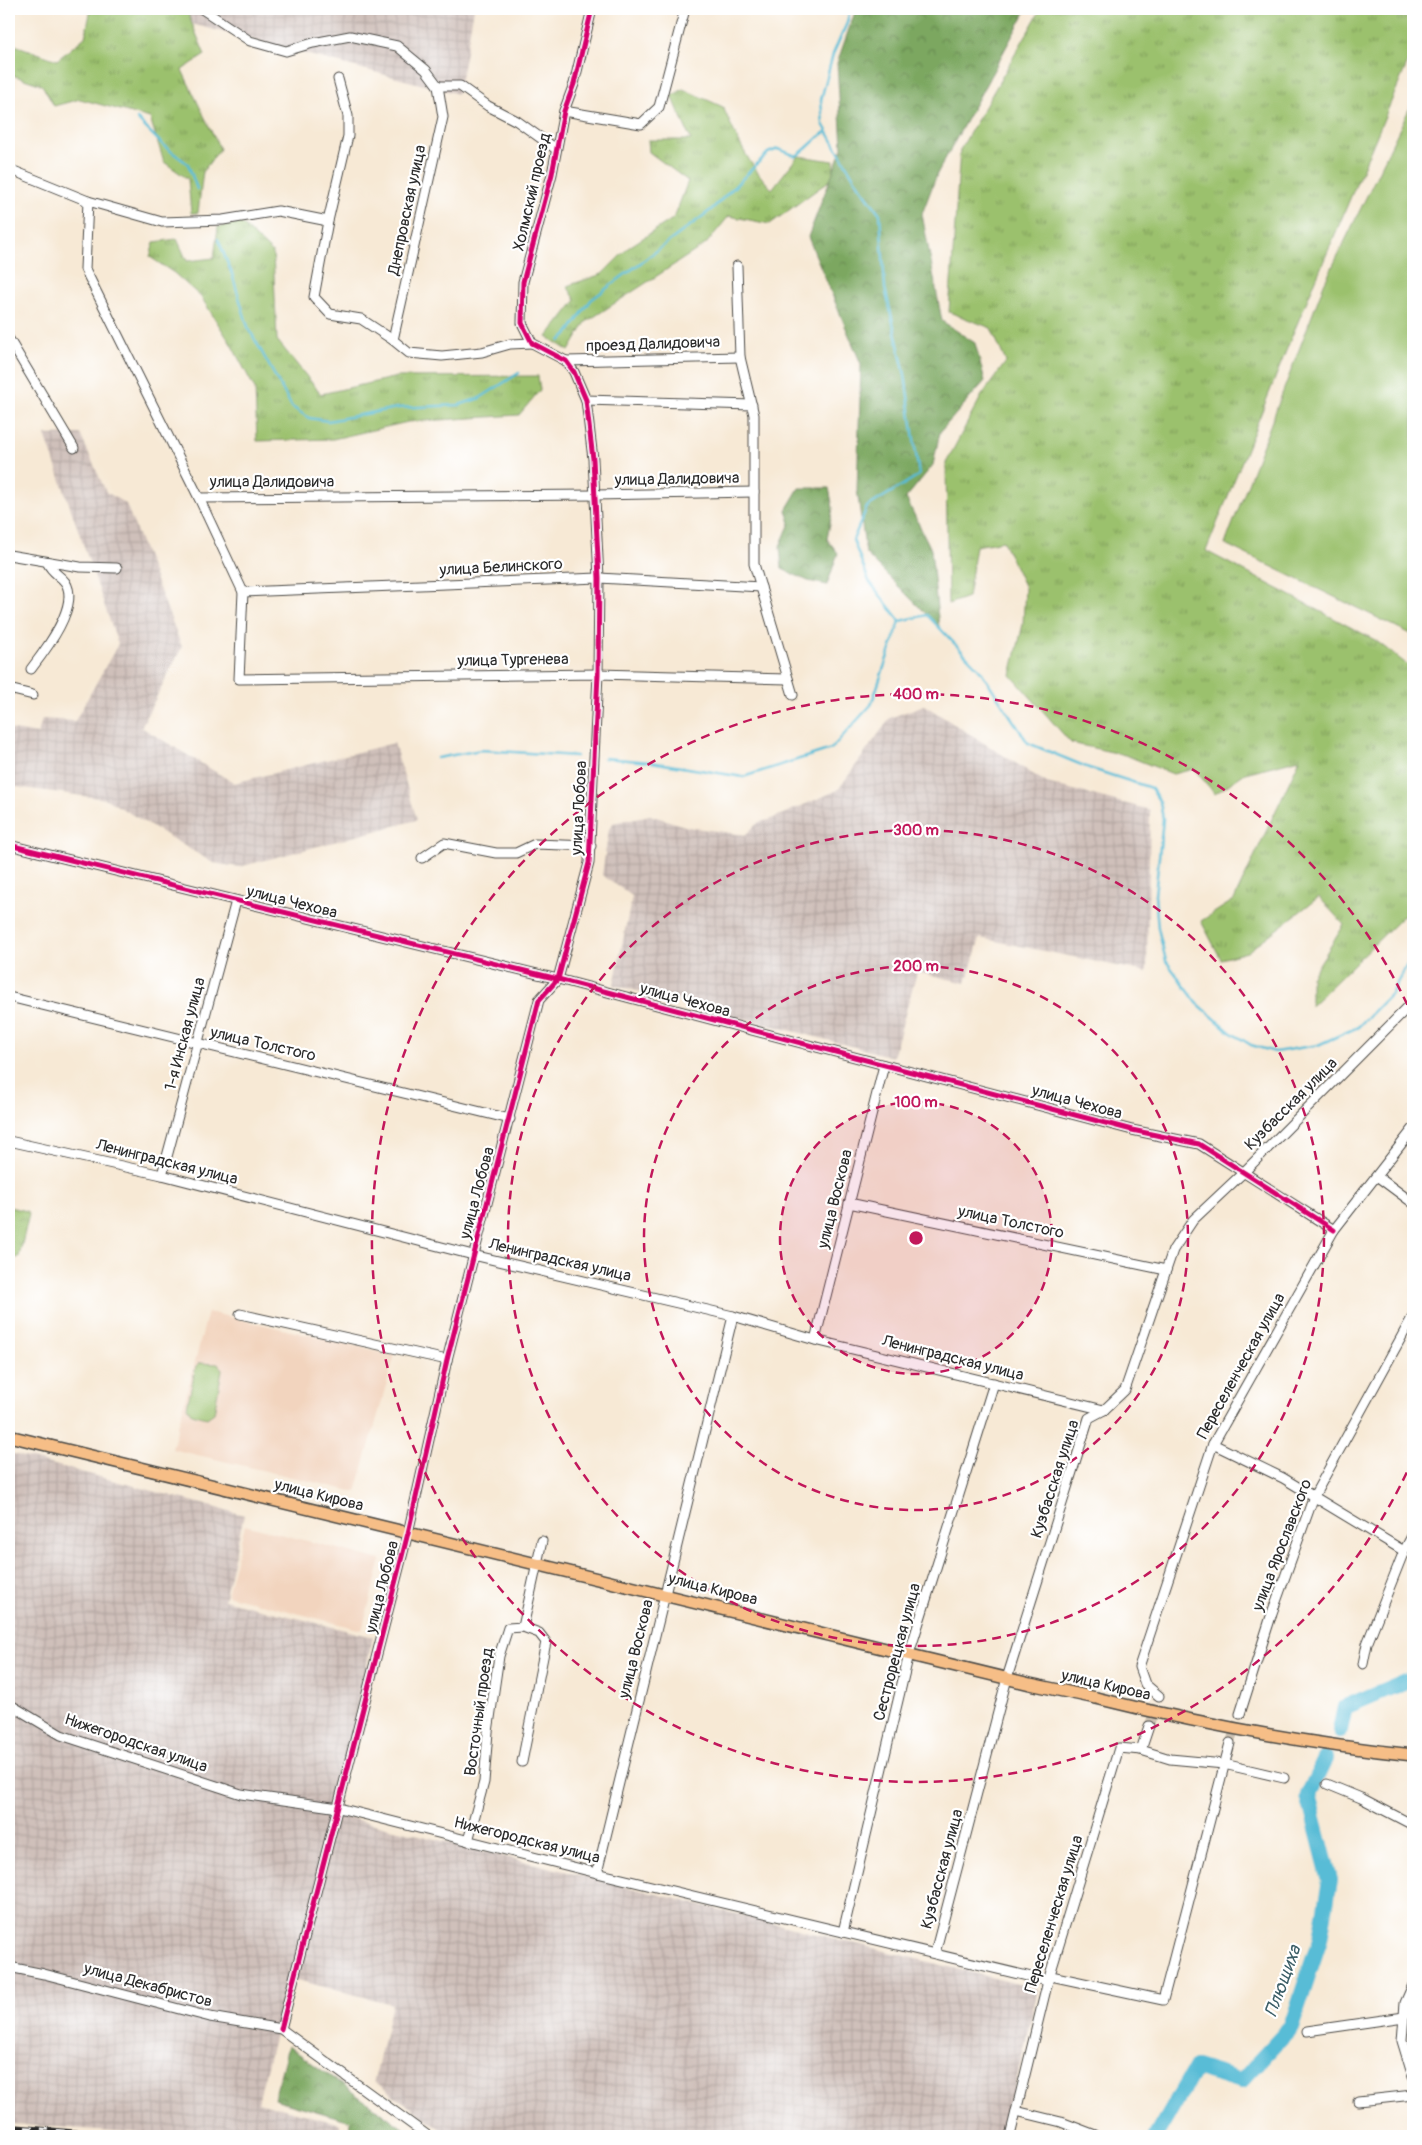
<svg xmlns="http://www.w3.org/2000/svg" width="1422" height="2145" font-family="Pangolin,sans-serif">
	<defs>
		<pattern id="industrial-grid" width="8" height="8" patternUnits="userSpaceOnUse" patternTransform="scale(1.25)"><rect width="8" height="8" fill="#cfc0ba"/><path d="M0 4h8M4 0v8" fill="none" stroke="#b2a5a0"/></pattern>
		<pattern id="grass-tufts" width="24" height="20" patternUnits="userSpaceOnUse" patternTransform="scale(1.25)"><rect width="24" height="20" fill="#9bc16d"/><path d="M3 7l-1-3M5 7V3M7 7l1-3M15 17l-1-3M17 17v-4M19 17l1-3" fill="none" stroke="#7f9d5a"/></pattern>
		<pattern id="forest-crowns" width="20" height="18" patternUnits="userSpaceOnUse" patternTransform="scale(1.25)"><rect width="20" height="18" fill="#7ca760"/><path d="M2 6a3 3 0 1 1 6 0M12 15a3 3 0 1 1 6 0" fill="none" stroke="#66884f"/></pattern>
	</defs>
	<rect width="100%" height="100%" fill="#fff"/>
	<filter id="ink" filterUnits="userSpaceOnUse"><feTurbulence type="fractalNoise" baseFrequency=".02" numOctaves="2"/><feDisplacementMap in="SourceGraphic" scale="10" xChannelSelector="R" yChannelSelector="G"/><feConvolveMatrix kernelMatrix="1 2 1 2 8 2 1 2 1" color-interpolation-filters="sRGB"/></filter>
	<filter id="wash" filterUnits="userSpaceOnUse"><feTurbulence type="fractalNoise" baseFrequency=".0096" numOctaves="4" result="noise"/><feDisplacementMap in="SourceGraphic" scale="20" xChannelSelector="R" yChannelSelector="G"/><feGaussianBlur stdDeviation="1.12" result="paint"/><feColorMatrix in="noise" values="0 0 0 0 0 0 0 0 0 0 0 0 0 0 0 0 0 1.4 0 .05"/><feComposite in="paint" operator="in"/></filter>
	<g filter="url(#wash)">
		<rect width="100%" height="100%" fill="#f7e9d5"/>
		<g fill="#f2d4be">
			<polygon points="208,1312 395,1355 356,1492 172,1449"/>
			<polygon points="245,1525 381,1560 362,1630 227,1595"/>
		</g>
		<g fill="url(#industrial-grid)">
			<polygon points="174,9 474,9 458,94 173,19"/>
			<polygon points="80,434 106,492 126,504 182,647 141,727 234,783 394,743 417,820 239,867 213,863 106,799 9,786 9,729 38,734 42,719 75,721 118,644 45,435"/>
			<polygon points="924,705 1047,783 1150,810 1147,972 980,938 966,983 917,972 893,1057 614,985 632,896 602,875 609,829 613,823 650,815 688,827 745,835 759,822 769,820 838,790 890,718"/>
			<polygon points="9,1453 244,1515 224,1600 373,1637 334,1814 1038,1989 1003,2136 450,2136 374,2081 392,2004 289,1978 258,2102 340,2124 339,2136 187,2136 9,2124"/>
		</g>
		<g fill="url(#grass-tufts)" stroke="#63764c">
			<polygon points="91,9 186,9 205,55 182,70 220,149 203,171 198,213 191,213 188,179 164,162 150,118 80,99 54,106 42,85 9,74 9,43 57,60 85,37"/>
			<polygon points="1041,9 1362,9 1410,18 1413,50 1292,336 1206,551 1375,640 1413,669 1413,909 1401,918 1311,1006 1311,977 1344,925 1319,897 1247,952 1221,959 1201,921 1234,900 1300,759 1245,773 1215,794 1194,769 1173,774 1125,755 1071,743 1011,675 1023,624 1025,588 1003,541 976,546 968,597 948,604 946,463 982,395 1006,362 991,328 949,312 960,150"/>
			<path d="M683,89l40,18c13,30 26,59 49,82l26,-33 36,5 -1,17 -63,46 -41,-8 -23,28 -120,78 -17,29 -22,-14 29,-37 -9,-14 35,-12 27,-27 45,-29 14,-37 -39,-29 -1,-12h43l-19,-44z"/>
			<polygon points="240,222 273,253 277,340 321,394 397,377 538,376 540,390 519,415 408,422 333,439 257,441 255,389 231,344 201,297 174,273 150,257 154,242 177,239 187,261 214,258 218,227"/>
			<polygon points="9,1207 27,1211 29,1214 19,1257 17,1258 9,1256"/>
		</g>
		<g fill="url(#forest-crowns)" stroke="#546946">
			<polygon points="856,9 1027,9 937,174 922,214 942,321 975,343 985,381 940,432 933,465 906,498 931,549 939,627 866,554 857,490 861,364 808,237 842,148 837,63"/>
			<polygon points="799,488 829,488 833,508 827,539 838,553 827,585 808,581 782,569 780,546 790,523 786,510"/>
			<polygon points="288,2046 414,2136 350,2136 351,2121 274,2099"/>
		</g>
		<g fill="#9bc16d" stroke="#63764c">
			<polygon points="1413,101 1413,635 1225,544 1324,284"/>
			<polygon points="199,1363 218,1364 222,1370 214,1413 207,1418 192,1414 187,1407 196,1366"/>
		</g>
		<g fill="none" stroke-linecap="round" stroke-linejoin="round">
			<g stroke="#58bcd6" stroke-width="2.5">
				<polyline points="850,9 847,23 833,54 821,100 823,124 854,178 880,214 885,288 905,375 919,475 867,507 853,540 869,581 900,621 927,615 980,670 1028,743 1089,768 1151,788 1160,802 1163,819 1155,895 1158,928 1166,961 1197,1003 1230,1032 1251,1045 1275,1052 1318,1045 1358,1027 1391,994 1413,954"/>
				<polyline points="137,119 164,146 188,164 197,189"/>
				<polyline points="218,239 232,274 248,327 292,407 309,418 328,421 397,408 459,405 480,398 519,373"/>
				<path d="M560,341l9,-9 22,-32 120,-90 57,-57 10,-4 18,7c12,-7 19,-18 31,-25"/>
				<polyline points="437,758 481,750 576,756"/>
				<polyline points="604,758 651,762 743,777 831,749 871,705 900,621"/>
			</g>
			<g stroke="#58bcd6" stroke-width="16">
				<polyline points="1340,1730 1345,1707 1413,1678"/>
				<polyline points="1156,2136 1196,2067 1241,2081 1291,2027 1320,1939 1330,1880 1308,1795 1325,1759"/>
			</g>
		</g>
	</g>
	<g filter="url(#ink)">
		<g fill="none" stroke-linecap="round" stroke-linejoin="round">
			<g stroke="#cec3b3" stroke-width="9" stroke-dasharray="9 4.5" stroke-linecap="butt">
				<polyline points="1149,1726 1159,1696"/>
				<polyline points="1230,1743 1240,1714"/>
			</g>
			<g stroke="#4a4844" stroke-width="11">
				<g id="minor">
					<polyline points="202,9 250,41 286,51 313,43 350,36 397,46 426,70 438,86 460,86 488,106 517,121 556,149"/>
					<polyline points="338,79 348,116 348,136 328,221 314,297 330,314 361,319 393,340 409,353 442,356 482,352 510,344 532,343"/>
					<polyline points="564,111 641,124 659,107 685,9"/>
					<polyline points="9,169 88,201 85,269 199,498 595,495 754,492"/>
					<polyline points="88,201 162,222 223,220 278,211 328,221"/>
					<polyline points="737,266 740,357 754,415 754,564 793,695"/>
					<polyline points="9,339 74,448"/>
					<polyline points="393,340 443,117 438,86"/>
					<polyline points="566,361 740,357"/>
					<polyline points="586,400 752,405"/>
					<polyline points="199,498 243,592 239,679 598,674 788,679"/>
					<polyline points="9,555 80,567 117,568"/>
					<polyline points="243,592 599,578 761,587"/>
					<path d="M31,669c13,-17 50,-64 34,-87 -6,-8 -12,-8 -18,-20"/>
					<polyline points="9,689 33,695"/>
					<polyline points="9,845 558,979 1132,1130 1199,1144 1334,1230"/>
					<polyline points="422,858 444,843 496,853 516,853 535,844 591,846"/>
					<polyline points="9,997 510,1119"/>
					<polyline points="9,1141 162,1175 473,1255 733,1316 815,1340 1104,1410"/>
					<polyline points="162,1175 236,901"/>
					<polyline points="1378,1177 1413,1203"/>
					<polyline points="849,1203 1166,1270"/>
					<polyline points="240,1314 447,1360"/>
					<polyline points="815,1340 884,1065"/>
					<polyline points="1213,1444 1283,1478 1404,1551"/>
					<polyline points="1363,1664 1367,1644 1404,1551 1413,1534"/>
					<polyline points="1159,1696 1145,1684 1139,1667 1213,1444 1334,1230 1413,1129"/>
					<polyline points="9,1704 61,1735 241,1794 339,1808 597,1873 1048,1981"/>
					<polyline points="1240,1714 1272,1613 1314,1496 1413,1316"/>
					<polyline points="1141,1750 1170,1759 1224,1764 1284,1778"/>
					<polyline points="522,1762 546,1642 539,1633 523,1627"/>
					<polyline points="1327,1784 1361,1798 1413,1825"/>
					<polyline points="468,1841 484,1782 488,1732 499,1656 508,1628 523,1627 542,1541"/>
					<polyline points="597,1873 733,1316"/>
					<polyline points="843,1932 909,1654 994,1383"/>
					<polyline points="935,1953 1007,1678 1089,1418 1104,1410 1125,1390 1173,1250 1193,1220 1244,1172 1413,1002"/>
					<polyline points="9,1967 44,1974 210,2017 281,2029 428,2136"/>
					<polyline points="1051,1976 1163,2000 1230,1743"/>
					<polyline points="1413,1985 1405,2003 1402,2041 1413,2077"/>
					<polyline points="281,2029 408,1533 447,1360 539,1000 558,979 589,863 598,674 599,578 593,459 586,400 574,372 566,361 532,343 522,323 523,282 552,174 564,111 574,84 592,9"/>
					<polyline points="1307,2031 1404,2017"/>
					<polyline points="1358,2101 1413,2095"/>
					<polyline points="1016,2111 1061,2122 1095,2135"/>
					<polyline points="1010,2136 1048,1981 1119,1748 1141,1750 1149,1726"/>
				</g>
			</g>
			<g stroke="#4a4844" stroke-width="14">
				<polyline id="major" points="9,1436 1030,1684 1096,1698"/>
			</g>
			<use href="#minor" stroke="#fff" stroke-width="9"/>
			<use href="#major" stroke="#f6be87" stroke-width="11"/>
			<g stroke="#2b2b2b" stroke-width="4.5">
				<polyline id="rail" points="9,2126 123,2136"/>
			</g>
			<use href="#rail" stroke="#fff" stroke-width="2.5" stroke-dasharray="8" stroke-linecap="butt"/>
			<g stroke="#4a4844" stroke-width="14" stroke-linecap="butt">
				<path id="major-bridge" d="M1096,1698c105,26 210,46 317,57"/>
			</g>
			<use href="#major-bridge" stroke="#f6be87" stroke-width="11"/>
			<g stroke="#fff" stroke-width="8">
				<g id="cycleway">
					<polyline points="9,845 558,979 1132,1130 1199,1144 1334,1230"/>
					<polyline points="281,2029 408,1533 447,1360 539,1000 558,979 589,863 598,674 599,578 593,459 586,400 574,372 566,361 532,343 522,323 523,282 552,174 564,111 574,84 592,9"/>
				</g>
			</g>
			<use href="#cycleway" stroke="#d6006c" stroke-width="5"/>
		</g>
	</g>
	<circle cx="916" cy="1238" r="136" fill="#c2185b" fill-opacity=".12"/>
	<g fill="none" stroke="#c2185b" stroke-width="2.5" stroke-dasharray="9 6">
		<circle cx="916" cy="1238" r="136"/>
		<circle cx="916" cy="1238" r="272"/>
		<circle cx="916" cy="1238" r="408"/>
		<path d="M1413 1459A544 544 0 1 1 1413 1017"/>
	</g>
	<g text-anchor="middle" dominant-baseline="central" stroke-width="4.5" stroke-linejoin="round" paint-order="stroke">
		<g font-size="16" fill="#2b2b2b" stroke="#fff">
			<text transform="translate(532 192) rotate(-77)">Холмский проезд</text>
			<text transform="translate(407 210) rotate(-78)">Днепровская улица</text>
			<text transform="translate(653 344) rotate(-2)">проезд Далидовича</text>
			<text transform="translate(677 479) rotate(-1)">улица Далидовича</text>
			<text x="272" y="482">улица Далидовича</text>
			<text transform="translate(501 567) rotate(-3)">улица Белинского</text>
			<text transform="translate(513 660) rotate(-1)">улица Тургенева</text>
			<text transform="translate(579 808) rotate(-87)">улица Лобова</text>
			<text transform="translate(292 902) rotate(14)">улица Чехова</text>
			<text transform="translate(685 1000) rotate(15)">улица Чехова</text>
			<text transform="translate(185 1034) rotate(-75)">1-я Инская улица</text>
			<text transform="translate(263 1044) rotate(13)">улица Толстого</text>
			<text transform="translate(1077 1102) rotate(15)">улица Чехова</text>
			<text transform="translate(1291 1104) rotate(-45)">Кузбасская улица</text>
			<text transform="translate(167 1162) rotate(14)">Ленинградская улица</text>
			<text transform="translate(477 1193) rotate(-75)">улица Лобова</text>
			<text transform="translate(835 1199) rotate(-76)">улица Воскова</text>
			<text transform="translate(1011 1222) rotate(12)">улица Толстого</text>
			<text transform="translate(560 1260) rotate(13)">Ленинградская улица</text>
			<text transform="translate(953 1358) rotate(14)">Ленинградская улица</text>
			<text transform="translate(1241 1366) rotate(-61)">Переселенческая улица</text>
			<text transform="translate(1055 1479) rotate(-72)">Кузбасская улица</text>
			<text transform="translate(319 1495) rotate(14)">улица Кирова</text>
			<text transform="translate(1282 1545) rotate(-69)">улица Ярославского</text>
			<text transform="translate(382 1587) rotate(-76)">улица Лобова</text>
			<text transform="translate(713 1589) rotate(14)">улица Кирова</text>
			<text transform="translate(636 1649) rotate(-76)">улица Воскова</text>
			<text transform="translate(897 1652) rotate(-75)">Сестрорецкая улица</text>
			<text transform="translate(1106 1685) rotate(13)">улица Кирова</text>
			<text transform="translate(479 1712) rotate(-82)">Восточный проезд</text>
			<text transform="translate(136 1743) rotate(19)">Нижегородская улица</text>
			<text transform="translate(527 1840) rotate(14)">Нижегородская улица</text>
			<text transform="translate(942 1869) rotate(-75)">Кузбасская улица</text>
			<text transform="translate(1054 1914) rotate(-73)">Переселенческая улица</text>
			<text transform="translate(148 1985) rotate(15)">улица Декабристов</text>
		</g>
		<g font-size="18" font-style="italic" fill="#3b5e67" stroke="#fff">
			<text transform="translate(1283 1981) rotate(-70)">Плющиха</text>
		</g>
	</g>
	<circle cx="916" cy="1238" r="8" fill="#c2185b" stroke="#fff" stroke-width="2.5"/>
	<g font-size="15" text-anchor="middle" font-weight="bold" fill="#c2185b" stroke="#fff" stroke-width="4.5" stroke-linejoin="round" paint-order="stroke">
		<text x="916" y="699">400 m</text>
		<text x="916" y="835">300 m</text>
		<text x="916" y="971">200 m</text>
		<text x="916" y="1107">100 m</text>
	</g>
	<rect width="1422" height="2145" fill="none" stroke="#fff" stroke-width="30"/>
</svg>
